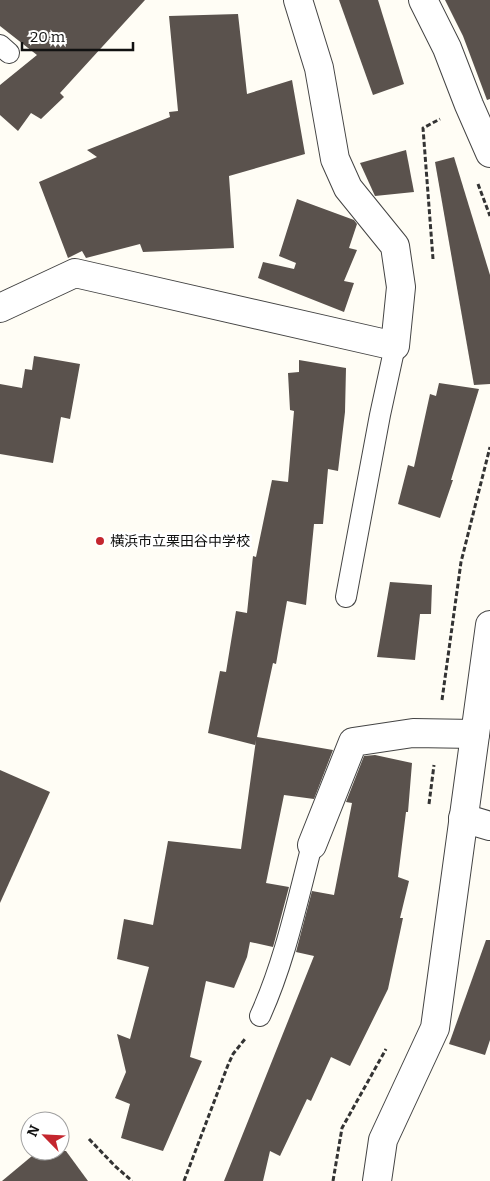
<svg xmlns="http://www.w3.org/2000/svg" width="490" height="1181" font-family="Bitter,'Noto Sans JP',serif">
	<rect width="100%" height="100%" fill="#fffdf5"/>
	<g fill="#5a524d">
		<polygon points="0,0 145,0 60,93 64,97 41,119 31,113 18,131 0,115 0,85 37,55 0,26"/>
		<polygon points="339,0 378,0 404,84 373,95"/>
		<polygon points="445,0 490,0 490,99 487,100 463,36"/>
		<polygon points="238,14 247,94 292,80 305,154 229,176 234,248 143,252 140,244 86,258 82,251 68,258 39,182 97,157 87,150 170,117 169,112 178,111 169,16"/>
		<polygon points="406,150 414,192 375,196 360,163"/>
		<polygon points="454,157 490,275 490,384 474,385 435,162"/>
		<polygon points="297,199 354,220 357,224 349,248 357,250 344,281 354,283 344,312 258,278 263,262 294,269 296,263 279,256"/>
		<polygon points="34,356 80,364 70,419 61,417 53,463 0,454 0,384 22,388 25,369 32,370"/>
		<polygon points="299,360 346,368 345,412 338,471 328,469 323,524 314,524 306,605 287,601 276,664 273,663 257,737 333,750 314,799 284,795 266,883 289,887 273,947 250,942 247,957 234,988 206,981 190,1057 202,1061 163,1151 121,1138 130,1104 115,1098 126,1072 117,1034 130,1039 149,967 117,959 124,919 153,925 168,841 241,849 256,740 255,745 208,733 220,671 226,672 236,611 247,613 253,556 256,557 272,480 288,482 294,411 290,410 288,373 299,372"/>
		<polygon points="439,383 479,389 451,480 453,480 440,518 398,504 408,465 414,467 430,394 436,396"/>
		<polygon points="390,582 432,585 431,614 420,614 415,660 377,657"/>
		<polygon points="375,755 412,763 408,812 406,812 398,877 409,881 400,918 403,918 388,989 350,1066 331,1057 311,1101 307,1099 280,1156 270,1151 263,1181 224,1181 314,956 296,952 312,891 334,895 352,803 346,802 364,756"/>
		<polygon points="0,770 50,792 0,903"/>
		<polygon points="486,940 490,940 490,1040 485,1055 449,1044"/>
		<polygon points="38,1151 66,1151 88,1181 2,1181"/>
	</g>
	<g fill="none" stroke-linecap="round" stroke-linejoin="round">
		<g stroke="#444" stroke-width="22">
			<g id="lane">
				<polyline points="0,45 9,53"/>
				<polyline points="346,597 380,415 395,346"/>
				<path d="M260,1016c25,-55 37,-114 52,-171"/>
			</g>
		</g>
		<g stroke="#444" stroke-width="30">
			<g id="street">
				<polyline points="423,0 447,48 469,105 490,153"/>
				<polyline points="0,308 75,273 395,346 401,287 395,246 348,188 335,159 319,68 298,0"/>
				<polyline points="463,818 490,826"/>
				<polyline points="312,845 353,742 413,733 475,734"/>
				<polyline points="377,1181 383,1140 435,1028 490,625"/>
			</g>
		</g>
		<g stroke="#333" stroke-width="3" stroke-dasharray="5 2.5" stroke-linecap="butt">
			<polyline points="478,184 490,216"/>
			<polyline points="433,259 423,128 440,119"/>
			<polyline points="442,700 461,562 490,447"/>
			<polyline points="429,804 434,765"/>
			<polyline points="89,1139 115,1166 132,1181"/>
			<polyline points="184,1181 228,1065 233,1054 245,1039"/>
			<polyline points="333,1181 342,1128 386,1049"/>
		</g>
		<use href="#lane" stroke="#fff" stroke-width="20"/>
		<use href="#street" stroke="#fff" stroke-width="28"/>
	</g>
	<circle fill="#c4262e" stroke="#fff" stroke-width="2" cx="100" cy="541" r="5"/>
	<g text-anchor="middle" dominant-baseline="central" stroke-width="5" stroke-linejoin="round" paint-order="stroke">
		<g font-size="14" fill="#111" stroke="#fff" text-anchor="start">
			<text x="110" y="541">横浜市立栗田谷中学校</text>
		</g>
	</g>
	<g transform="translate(45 1136) rotate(294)"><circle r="24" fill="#ffffff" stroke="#a0a0a0"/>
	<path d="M0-4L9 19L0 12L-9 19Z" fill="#c4262e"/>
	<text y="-8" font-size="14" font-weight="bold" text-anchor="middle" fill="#111111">N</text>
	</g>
	<path d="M22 42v8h111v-8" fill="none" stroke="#111111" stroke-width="2.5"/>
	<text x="30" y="42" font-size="15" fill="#111111" stroke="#ffffff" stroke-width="4" paint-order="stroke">20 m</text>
</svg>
